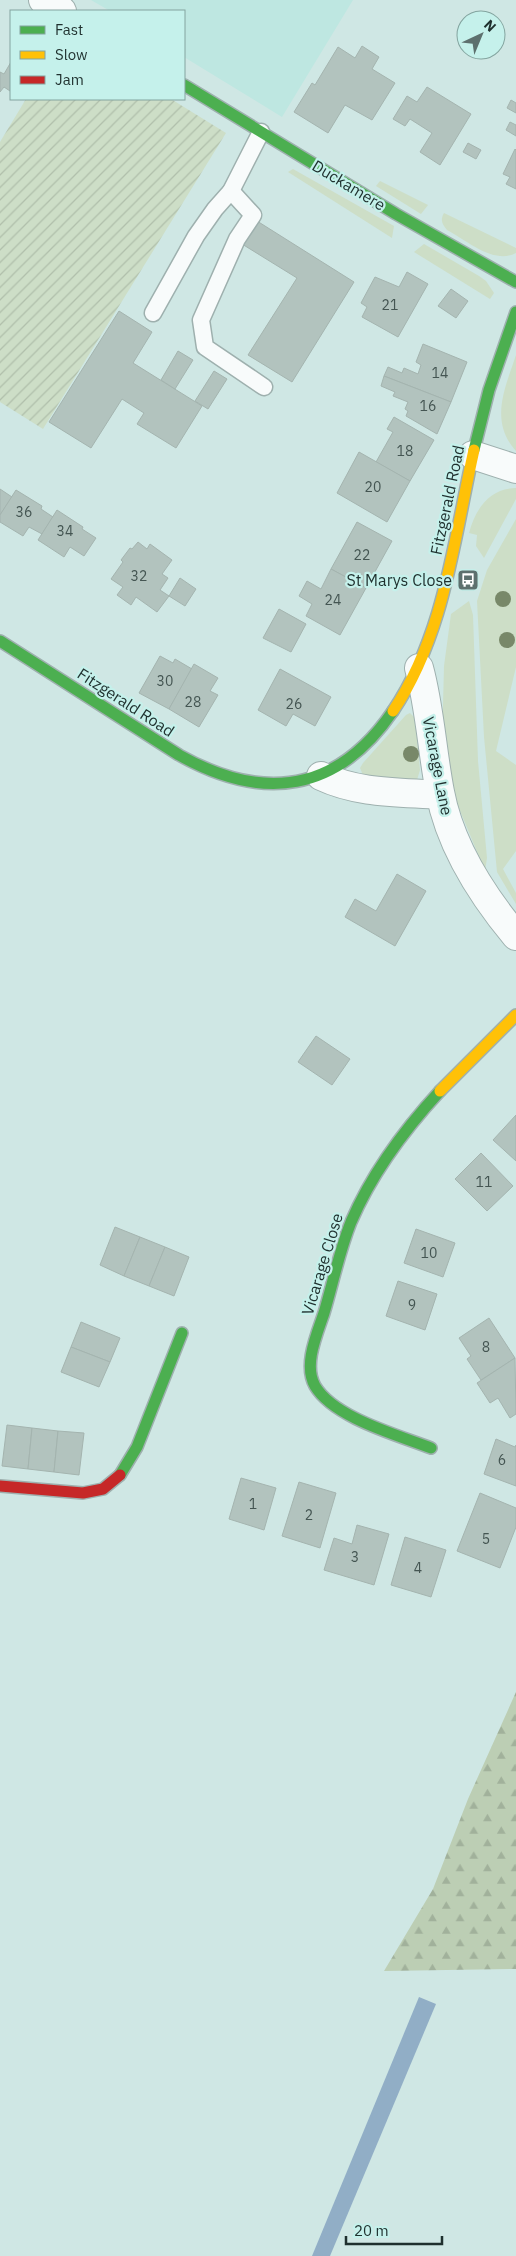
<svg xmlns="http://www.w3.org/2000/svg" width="516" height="2256" font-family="'IBM Plex Sans',sans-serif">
	<defs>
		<pattern id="forest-firs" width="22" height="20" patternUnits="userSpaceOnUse" patternTransform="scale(1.25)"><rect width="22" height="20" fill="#bcceb4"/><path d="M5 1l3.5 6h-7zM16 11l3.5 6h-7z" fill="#a1b19b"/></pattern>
		<pattern id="garden-furrows" width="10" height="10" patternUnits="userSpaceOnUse" patternTransform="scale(1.25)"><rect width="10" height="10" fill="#cddec7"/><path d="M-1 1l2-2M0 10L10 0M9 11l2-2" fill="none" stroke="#b0bfab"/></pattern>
	</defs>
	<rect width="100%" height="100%" fill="#cfe7e4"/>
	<polygon fill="#bee7e1" points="91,0 353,0 282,117 184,57 184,11 110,11"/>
	<g fill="#cddec7">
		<polygon points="293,169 394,226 392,238 288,172"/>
		<polygon points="380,181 428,205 421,214 376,186"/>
		<path d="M444,213l72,35v5c-22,12 -50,-13 -69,-23 -5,-6 -7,-10 -3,-17z"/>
		<polygon points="424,244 479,276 486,281 494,293 490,299 414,252"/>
		<path d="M516,355v96c-27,-30 -11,-63 0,-96z"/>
		<path d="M516,488v11l-32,59 -8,-12 1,-11 -8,-2c6,-23 20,-45 47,-45z"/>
		<polygon points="516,519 516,667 496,751 516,765 516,851 503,869 516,893 516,904 497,872 484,737 477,601 487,570"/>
		<polygon points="469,601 473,615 478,761 487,858 485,871 451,789 443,728 443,705 444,666 451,614"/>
		<polygon points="410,713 415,718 420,770 417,780 413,783 363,775 360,768 363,763 406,715"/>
	</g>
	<polygon fill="url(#forest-firs)" points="516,1692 516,1969 384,1971 433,1889 468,1799"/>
	<polygon fill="url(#garden-furrows)" points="26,99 171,99 226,133 43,429 0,402 0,142"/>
	<polygon fill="#91aec6" points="419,1997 436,2004 330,2256 312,2256"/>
	<g fill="#b2c3be" stroke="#a4b4af">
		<polygon points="362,46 379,57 372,69 395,83 372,120 345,105 328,133 294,112 312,83 315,85 338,47 355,58"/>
		<polygon points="11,62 11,90 10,91 4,87 0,92 0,72 4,74"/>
		<polygon points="427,87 471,114 440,165 420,152 432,133 410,119 405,126 393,119 407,96 417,102"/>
		<polygon points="511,100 516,103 516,113 507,108"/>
		<polygon points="510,122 516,125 516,136 506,130"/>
		<polygon points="468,143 481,150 476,159 463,152"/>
		<polygon points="515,149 516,150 516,189 506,184 510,177 503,174"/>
		<polygon points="257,221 354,282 292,382 248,355 297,278 242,244"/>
		<polygon points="407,272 428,284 398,337 362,317 367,307 361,303 375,277 399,287"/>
		<polygon points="451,289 468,301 456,318 438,306"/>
		<polygon points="119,311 152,332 133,363 202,406 176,448 137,424 144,413 122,399 91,448 49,422"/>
		<polygon points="423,344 467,362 451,402 384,376 388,367 402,373 404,368 418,374 421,365 416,362"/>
		<polygon points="178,351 193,360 175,389 161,380"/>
		<polygon points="214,371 227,379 208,409 195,401"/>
		<polygon points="384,376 451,402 437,434 406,416 408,411 405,409 408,402 393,396 395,392 381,386"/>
		<polygon points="394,417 434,440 410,481 376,462 393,432 387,429"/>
		<polygon points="359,452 410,481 387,522 337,493"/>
		<polygon points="0,489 12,497 0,515"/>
		<polygon points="16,490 42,506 41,509 53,517 42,534 29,527 23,536 0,522 0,515"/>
		<polygon points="57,510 83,527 82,529 96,538 84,556 70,547 64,557 38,540"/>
		<polygon points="357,522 392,541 366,588 331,569"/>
		<polygon points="138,542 147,549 150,544 172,560 162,574 168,578 160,590 169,596 157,612 136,597 131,605 117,595 123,587 111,579 123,562 121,560 130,548 132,549"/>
		<polygon points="331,569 366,588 340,635 306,616 312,604 299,596 307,581 321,589"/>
		<polygon points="180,578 196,589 185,606 169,596"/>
		<polygon points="279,609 306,624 291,652 263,638"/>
		<polygon points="160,656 173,663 175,659 192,669 169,709 139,693"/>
		<polygon points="194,664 218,678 210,691 218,695 199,727 169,709"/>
		<polygon points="280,669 331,697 315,726 293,714 286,726 258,710"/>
		<polygon points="397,874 426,891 395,946 345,917 355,899 376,911"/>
		<polygon points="316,1036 350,1059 332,1085 298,1062"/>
		<polygon points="516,1115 516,1161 493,1140"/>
		<polygon points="481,1153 513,1186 487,1211 455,1179"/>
		<polygon points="115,1227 140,1237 124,1276 100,1265"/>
		<polygon points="416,1229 455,1243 443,1277 404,1263"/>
		<polygon points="140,1237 165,1247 149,1286 124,1276"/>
		<polygon points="165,1247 189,1257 174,1296 149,1286"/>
		<polygon points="398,1281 437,1294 425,1330 386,1316"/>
		<polygon points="489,1318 515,1358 481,1380 467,1359 471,1356 459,1338"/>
		<polygon points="81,1322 120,1338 110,1362 71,1347"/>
		<polygon points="71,1347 110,1362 99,1387 61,1372"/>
		<polygon points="515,1358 516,1414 510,1418 498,1398 490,1403 477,1383"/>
		<polygon points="7,1425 32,1428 28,1469 2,1466"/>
		<polygon points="32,1428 58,1431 54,1472 28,1469"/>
		<polygon points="58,1431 84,1433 79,1475 54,1472"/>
		<polygon points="496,1439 515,1447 516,1445 516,1486 484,1474"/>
		<polygon points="241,1478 276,1488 264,1530 229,1519"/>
		<polygon points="299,1482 336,1493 320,1548 282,1536"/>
		<polygon points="480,1493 516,1508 516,1527 500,1568 457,1551"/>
		<polygon points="357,1525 389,1534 374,1585 324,1570 334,1538 352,1544"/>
		<polygon points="405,1537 446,1550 431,1597 391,1585"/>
	</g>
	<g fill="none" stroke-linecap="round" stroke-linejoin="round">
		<g stroke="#9eb0ae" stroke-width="19">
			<g id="lane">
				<polyline points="231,191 253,215 237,239 201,320 205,347 264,387"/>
				<polyline points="153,313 196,236 215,209 231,191 261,132"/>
			</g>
		</g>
		<g stroke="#9eb0ae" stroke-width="30">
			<g id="street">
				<polyline points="43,0 62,11"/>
				<polyline points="473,455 516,469"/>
				<path d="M419,668c11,40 13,83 21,124 10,54 41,102 76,144"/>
				<path d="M321,776c38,18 79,16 119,19"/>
			</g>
		</g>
		<g stroke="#9eb0ae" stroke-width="14">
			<g id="fast">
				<polyline points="184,85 396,214 516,282"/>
				<polyline points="474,450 489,390 516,312"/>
				<path d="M0,641l179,114c84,47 158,38 214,-44"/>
				<path d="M431,1448c-33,-13 -97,-30 -116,-62 -12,-21 2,-52 9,-73 9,-30 15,-61 27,-91 21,-49 53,-92 89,-131"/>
				<polyline points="120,1475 137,1447 182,1333"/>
			</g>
		</g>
		<g stroke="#9eb0ae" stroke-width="14">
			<g id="slow">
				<path d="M393,711c52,-77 61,-173 81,-261"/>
				<polyline points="440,1091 516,1015"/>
			</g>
		</g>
		<g stroke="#9eb0ae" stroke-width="14">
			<polyline id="jam" points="0,1486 83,1493 103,1489 120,1475"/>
		</g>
		<use href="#lane" stroke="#f8fbfb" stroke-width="16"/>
		<use href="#street" stroke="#f8fbfb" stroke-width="28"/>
		<use href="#fast" stroke="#4caf50" stroke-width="11"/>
		<use href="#slow" stroke="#ffc107" stroke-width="11"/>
		<use href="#jam" stroke="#c62828" stroke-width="11"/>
	</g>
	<g fill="#788869">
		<circle cx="503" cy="599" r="8"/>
		<circle cx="507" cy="640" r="8"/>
		<circle cx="411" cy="754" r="8"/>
	</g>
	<defs>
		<g id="bus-square" transform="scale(1.125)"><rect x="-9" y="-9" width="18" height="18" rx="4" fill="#5d706e" stroke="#c5f1eb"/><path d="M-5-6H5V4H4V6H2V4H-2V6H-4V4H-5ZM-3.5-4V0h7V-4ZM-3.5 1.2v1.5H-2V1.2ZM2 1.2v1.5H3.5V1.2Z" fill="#fff"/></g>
	</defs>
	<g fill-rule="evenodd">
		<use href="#bus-square" x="468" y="580"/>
	</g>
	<g text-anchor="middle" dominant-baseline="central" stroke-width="4.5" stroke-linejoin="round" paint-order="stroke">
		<g font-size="14" fill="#445552">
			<text x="390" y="305">21</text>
			<text x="440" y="373">14</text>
			<text x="428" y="406">16</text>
			<text x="405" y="451">18</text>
			<text x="373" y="487">20</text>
			<text x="24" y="512">36</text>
			<text x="65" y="531">34</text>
			<text x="362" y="555">22</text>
			<text x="139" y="576">32</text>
			<text x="333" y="600">24</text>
			<text x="165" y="681">30</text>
			<text x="193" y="702">28</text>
			<text x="294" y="704">26</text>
			<text x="484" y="1182">11</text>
			<text x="429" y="1253">10</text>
			<text x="412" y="1305">9</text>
			<text x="486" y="1347">8</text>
			<text x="502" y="1460">6</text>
			<text x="253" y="1504">1</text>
			<text x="309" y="1515">2</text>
			<text x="486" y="1539">5</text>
			<text x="355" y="1557">3</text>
			<text x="418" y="1568">4</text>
		</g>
		<g font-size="16" fill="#1f302e" stroke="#c5f1eb">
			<text transform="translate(349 185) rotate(31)">Duckamere</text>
			<text transform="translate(447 500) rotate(-78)">Fitzgerald Road</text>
			<text transform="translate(126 702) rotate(33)">Fitzgerald Road</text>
			<text transform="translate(438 766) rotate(79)">Vicarage Lane</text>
			<text transform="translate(322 1264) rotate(-73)">Vicarage Close</text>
		</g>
		<g font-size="16" fill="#1f302e" stroke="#c5f1eb" text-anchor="end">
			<text x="452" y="580">St Marys Close</text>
		</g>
	</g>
	<rect x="10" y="10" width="175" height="90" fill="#c5f1eb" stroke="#83a49f"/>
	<rect x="20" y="26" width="25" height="8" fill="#4caf50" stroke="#83a49f"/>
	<text x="55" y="35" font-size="15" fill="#1f302e">Fast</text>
	<rect x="20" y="51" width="25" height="8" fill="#ffc107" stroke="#83a49f"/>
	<text x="55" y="60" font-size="15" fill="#1f302e">Slow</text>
	<rect x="20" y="76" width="25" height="8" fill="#c62828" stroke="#83a49f"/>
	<text x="55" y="85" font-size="15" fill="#1f302e">Jam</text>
	<g transform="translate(481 35) rotate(44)"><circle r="24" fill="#c5f1eb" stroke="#83a49f"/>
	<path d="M0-4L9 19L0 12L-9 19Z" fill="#5d706e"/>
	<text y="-8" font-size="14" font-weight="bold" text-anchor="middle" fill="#1f302e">N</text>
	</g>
	<path d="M346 2236v8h96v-8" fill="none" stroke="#1f302e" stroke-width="2.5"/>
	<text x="354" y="2236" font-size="15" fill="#1f302e" stroke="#c5f1eb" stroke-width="4" paint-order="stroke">20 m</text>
</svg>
